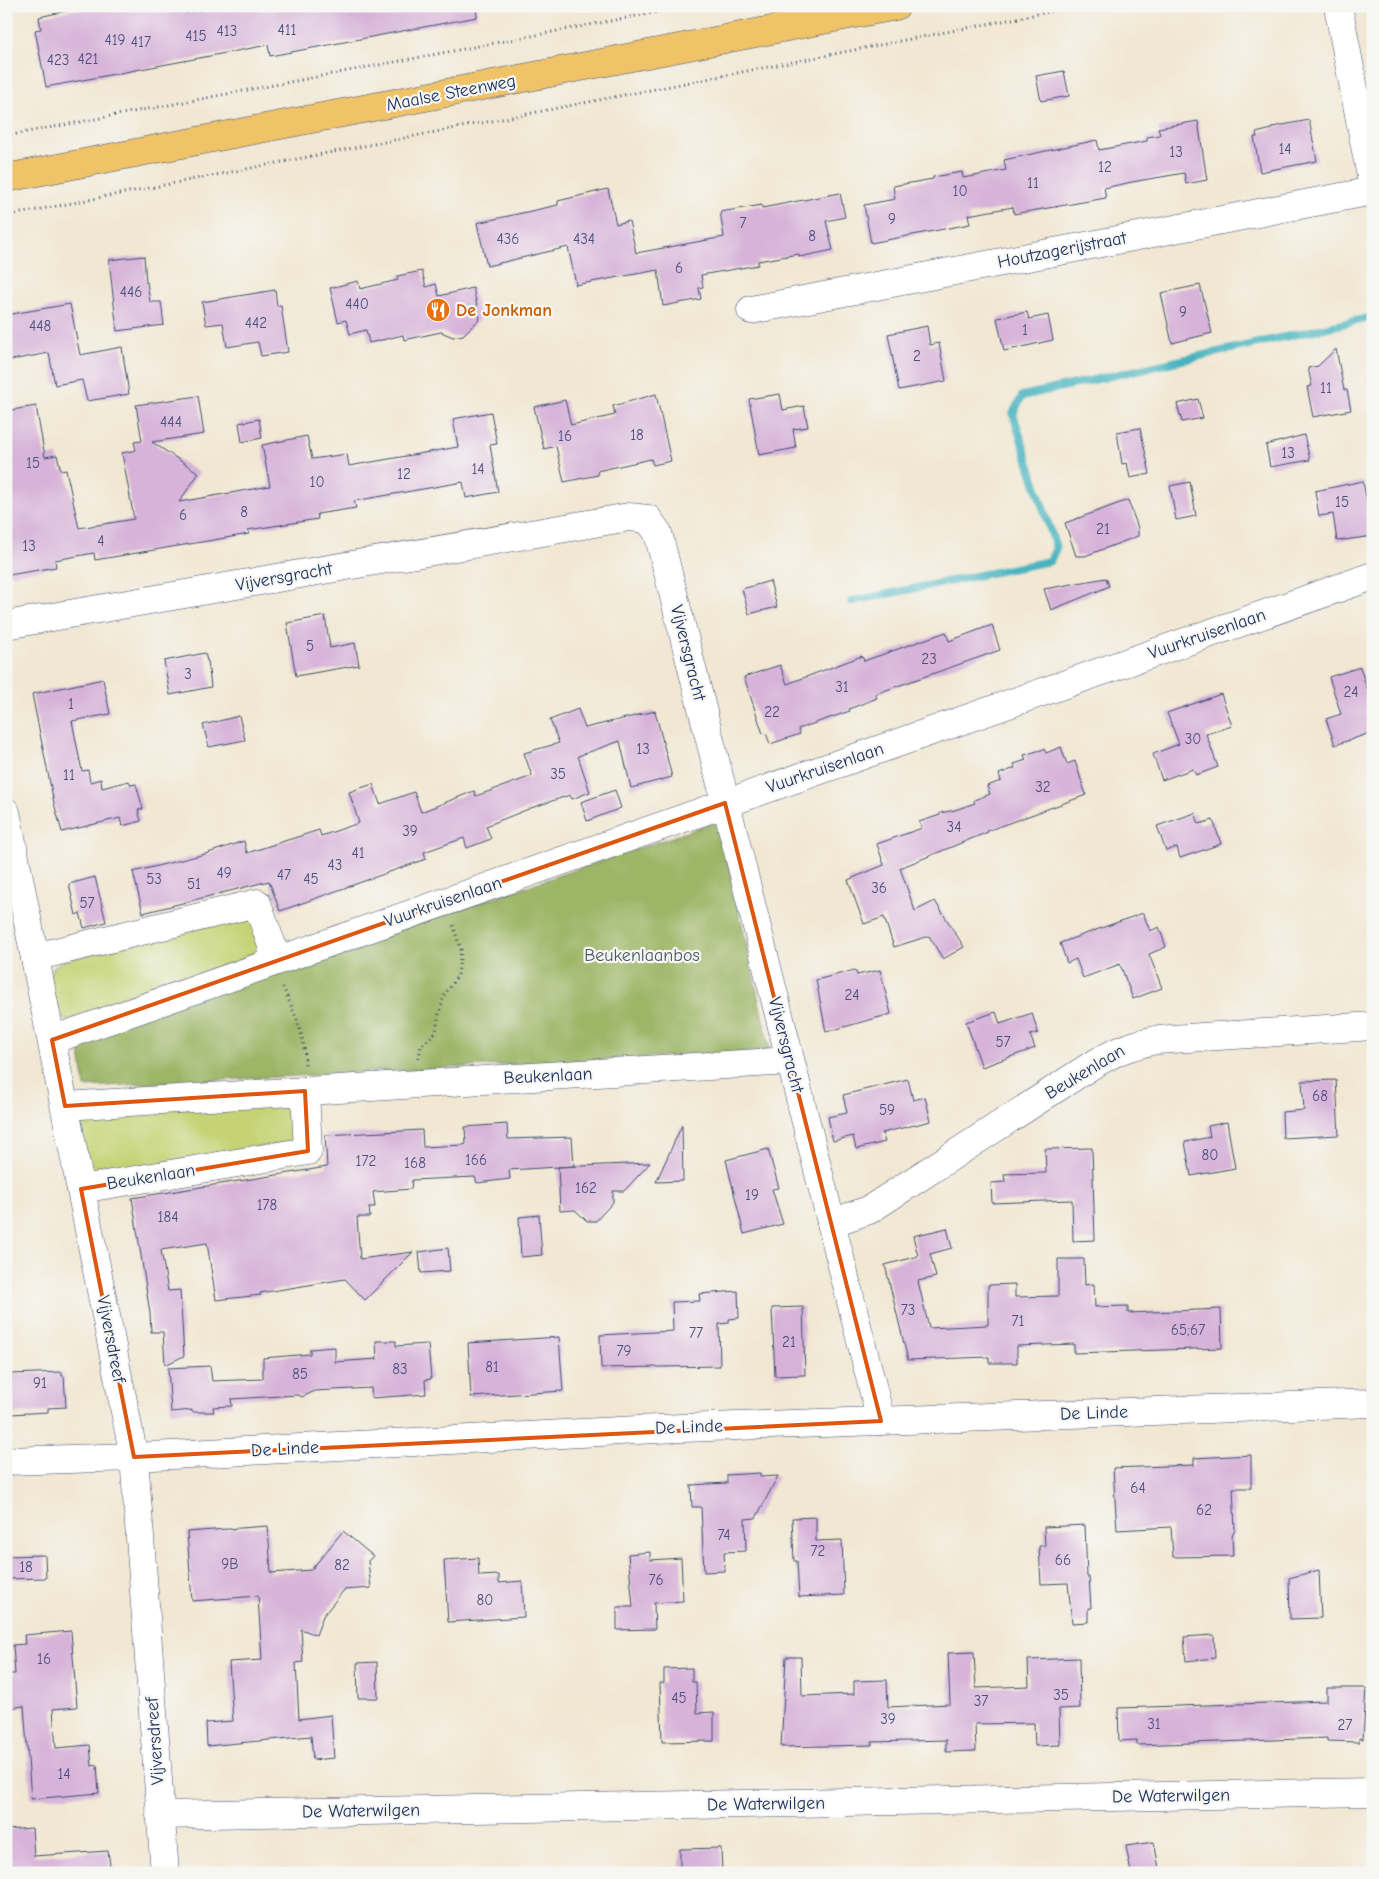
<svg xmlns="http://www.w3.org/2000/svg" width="1379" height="1879" font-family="'Comic Neue',sans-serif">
	<rect width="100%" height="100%" fill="#f6f6f2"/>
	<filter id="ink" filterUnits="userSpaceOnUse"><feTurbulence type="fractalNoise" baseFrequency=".02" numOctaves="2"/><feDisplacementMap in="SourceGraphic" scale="10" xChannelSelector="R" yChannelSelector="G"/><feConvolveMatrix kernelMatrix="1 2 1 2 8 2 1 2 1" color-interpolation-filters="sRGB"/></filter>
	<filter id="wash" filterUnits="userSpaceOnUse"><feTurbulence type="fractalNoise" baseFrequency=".0096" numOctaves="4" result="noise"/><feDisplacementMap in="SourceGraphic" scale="20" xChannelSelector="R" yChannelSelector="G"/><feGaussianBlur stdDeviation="1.12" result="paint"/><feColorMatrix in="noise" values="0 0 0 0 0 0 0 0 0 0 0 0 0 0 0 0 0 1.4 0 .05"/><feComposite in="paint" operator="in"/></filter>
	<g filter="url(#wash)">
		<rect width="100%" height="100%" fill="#f1e7d2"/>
		<g fill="#c5d375" stroke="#70816a">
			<polygon points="244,917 252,919 257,924 260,957 67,1021 59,1016 47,980 53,968 62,961"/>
			<polygon points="290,1103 295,1107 296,1136 290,1142 96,1174 89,1168 80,1124 89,1113"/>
		</g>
		<polygon fill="#9cb566" stroke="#5c7262" points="719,821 770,1051 85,1087 78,1039"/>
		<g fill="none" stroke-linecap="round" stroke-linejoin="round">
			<polyline stroke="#44b3bf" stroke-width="8" points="852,601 1050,561 1056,548 1013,414 1022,396 1373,317"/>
		</g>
		<g id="blocks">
			<g fill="#d7b3d9">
				<polygon points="89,6 184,6 186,13 223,6 476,6 477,17 270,56 268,45 46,87 35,30 41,29 39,17"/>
				<polygon points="1064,71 1069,96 1041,101 1036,76"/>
				<polygon points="1309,120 1317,161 1260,172 1254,137 1257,137 1256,133 1272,129 1272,127"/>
				<polygon points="1198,121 1207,180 1186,184 1184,173 1132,182 1104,188 1106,198 1014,214 1013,207 968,215 970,224 871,243 864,205 895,199 893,186 933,179 933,177 962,172 963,178 1006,170 1004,160 1097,140 1099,150 1147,141 1147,137 1160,135 1158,128"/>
				<polygon points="608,189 616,224 629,221 636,253 724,237 720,212 762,205 762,208 840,193 845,217 826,221 833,250 799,257 799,254 758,261 758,265 701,275 703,287 699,288 701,299 663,306 658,270 575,285 576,284 568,247 487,266 477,223 558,205 558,201"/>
				<polygon points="144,256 146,283 147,282 150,302 161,302 164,325 117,331 109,260"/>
				<polygon points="422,271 426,287 436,284 439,296 473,288 480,319 463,335 453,337 441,332 404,340 403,335 369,343 366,330 350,334 346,320 338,322 330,288 358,281 360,289 398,280 397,276"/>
				<polygon points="1200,285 1212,333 1172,343 1161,293"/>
				<polygon points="275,290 277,306 281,305 288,352 261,356 258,342 227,347 223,323 206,325 202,302"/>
				<polygon points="70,304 80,355 122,347 129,394 87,401 82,380 55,385 49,353 6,361 6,315"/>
				<polygon points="1027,312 1029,319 1048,315 1053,340 1004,351 997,318"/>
				<polygon points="927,326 930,345 939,343 946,381 899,390 888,334"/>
				<polygon points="1336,349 1344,390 1347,390 1351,410 1313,417 1307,387 1312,386 1308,368 1318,366"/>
				<polygon points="656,394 671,461 653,465 651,459 597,471 598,475 564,482 556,446 544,449 534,407 565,400 571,425 615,415 613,406"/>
				<polygon points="780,394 783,410 804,406 808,427 793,429 796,448 759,455 749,399"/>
				<polygon points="198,396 204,434 152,442 199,473 179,502 270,486 262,445 307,436 312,459 347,454 349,466 458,447 453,419 491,412 497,444 490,445 498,492 466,498 463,482 354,501 356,508 317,514 318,519 248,530 249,534 95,560 94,553 55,560 56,567 9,575 6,560 6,411 36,406 45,457 57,455 61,471 66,470 79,528 134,519 122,453 136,450 134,442 142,441 136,405"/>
				<polygon points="1198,399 1203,418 1182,422 1177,404"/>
				<polygon points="259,419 262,438 242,442 239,423"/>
				<polygon points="1140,428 1150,474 1130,478 1127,463 1122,464 1117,432"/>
				<polygon points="1304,435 1310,460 1270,467 1266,445"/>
				<polygon points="1363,481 1373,536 1337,541 1333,514 1319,516 1315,491"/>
				<polygon points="1190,482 1196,516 1176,520 1170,486"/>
				<polygon points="1128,500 1138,528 1138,536 1085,556 1076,556 1065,523"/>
				<polygon points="1106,578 1109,586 1105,588 1051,610 1044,589"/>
				<polygon points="770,581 777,607 749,614 742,589"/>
				<polygon points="325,616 330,648 355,643 359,665 296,676 287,623"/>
				<polygon points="992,625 1000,650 875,694 877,698 849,709 850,711 798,729 800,734 770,744 766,733 763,734 744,677 780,665 787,684 862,656 864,661 946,632 949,641"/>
				<polygon points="205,653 207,661 208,661 211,687 170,695 164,661"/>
				<polygon points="1360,667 1373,707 1373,732 1335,745 1326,719 1341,714 1329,677"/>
				<polygon points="103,679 110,714 72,721 82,771 88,770 90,782 101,779 102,788 129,781 131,785 136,784 143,809 138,810 141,821 122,826 120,818 62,832 54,803 32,694"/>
				<polygon points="1221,694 1232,726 1206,734 1218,767 1196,775 1193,769 1162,780 1153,754 1179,744 1167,713"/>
				<polygon points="578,709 585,728 655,711 672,777 631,788 620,741 578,756 590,792 572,799 570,795 531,808 486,826 491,839 467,848 464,838 424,852 426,859 280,911 269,881 143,913 133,872 205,854 244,841 247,853 319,830 321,836 359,823 349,792 373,784 380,804 414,792 421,812 474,791 476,796 532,776 524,753 559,743 550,720"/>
				<polygon points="239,716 245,740 209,747 203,725"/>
				<polygon points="1061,747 1067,764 1075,761 1086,795 987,831 988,832 900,868 915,911 935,901 964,947 943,959 929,936 894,947 884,917 864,924 848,880 884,865 877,844 922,828 919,822 940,815 940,813 955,810 975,803 974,800 990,794 987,786 1001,781 999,774 1015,768 1014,764 1026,760 1024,755 1044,749 1046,753"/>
				<polygon points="615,790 621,808 587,821 581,802"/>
				<polygon points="1195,813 1199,824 1213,820 1221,844 1180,858 1177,847 1166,851 1157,826"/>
				<polygon points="95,877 106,922 84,928 80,913 76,915 69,884"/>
				<polygon points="1143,913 1150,931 1159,927 1166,947 1149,954 1162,988 1133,999 1120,964 1083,978 1076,959 1067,963 1060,943"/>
				<polygon points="855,970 857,975 880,970 891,1014 826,1032 816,980"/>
				<polygon points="996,1012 1000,1024 1032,1013 1038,1033 1030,1035 1035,1048 982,1067 966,1022"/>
				<polygon points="908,1079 913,1100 925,1097 931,1121 882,1133 885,1142 856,1149 853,1136 833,1141 828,1117 847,1113 843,1095"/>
				<polygon points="1336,1080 1339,1135 1283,1138 1282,1112 1304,1110 1302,1081"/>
				<polygon points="1227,1122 1235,1168 1191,1176 1185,1142 1210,1137 1208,1126"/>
				<polygon points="507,1124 508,1139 572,1137 574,1166 509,1170 510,1179 477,1183 475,1177 412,1180 411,1189 373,1192 375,1207 369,1207 370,1217 357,1217 360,1259 413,1252 365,1300 345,1279 260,1293 261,1295 216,1300 207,1243 161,1250 168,1291 180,1290 184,1356 165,1365 163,1332 151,1332 150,1313 132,1198 327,1167 325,1135 422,1130 423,1147 463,1145 466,1144 465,1127"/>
				<polygon points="682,1125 683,1181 656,1182"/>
				<polygon points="1092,1148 1095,1240 1073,1241 1072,1200 992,1203 991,1183 1005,1182 1004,1174 1046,1173 1045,1149"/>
				<polygon points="768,1149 779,1188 772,1189 783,1224 744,1234 726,1160"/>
				<polygon points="650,1163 624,1191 613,1191 613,1202 596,1221 587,1221 575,1210 560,1211 558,1167"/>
				<polygon points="539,1215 542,1255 521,1257 519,1217"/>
				<polygon points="947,1228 952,1248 930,1254 936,1277 918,1281 929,1328 988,1325 988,1285 1015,1284 1015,1297 1058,1296 1058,1259 1084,1259 1085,1285 1094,1284 1095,1307 1128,1306 1128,1313 1221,1309 1222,1348 1074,1353 1074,1344 1017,1346 1017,1363 989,1363 989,1357 908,1360 885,1265 918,1256 913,1236"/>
				<polygon points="448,1248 450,1271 421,1273 419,1252"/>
				<polygon points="738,1291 739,1318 729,1319 729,1323 719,1324 720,1366 601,1368 600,1335 673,1331 672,1302 700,1301 699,1294"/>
				<polygon points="803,1307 805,1375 775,1376 772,1308"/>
				<polygon points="559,1337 563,1391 471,1397 468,1343"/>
				<polygon points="376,1341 396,1341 396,1346 428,1344 431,1379 425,1380 426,1394 372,1398 371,1388 315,1391 302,1397 298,1395 231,1399 232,1406 213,1407 214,1412 192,1412 192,1410 171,1412 168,1368 210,1366 212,1381 263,1379 263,1358 310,1354 310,1349 335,1347 335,1362 377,1359"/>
				<polygon points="62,1372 62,1376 64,1376 66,1407 48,1408 48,1412 11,1414 11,1410 6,1410 6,1389 11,1389 11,1374"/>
				<polygon points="1251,1455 1251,1488 1233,1488 1235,1530 1232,1536 1233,1556 1173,1557 1171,1527 1117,1530 1113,1468 1194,1465 1194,1458"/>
				<polygon points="760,1473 760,1477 778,1476 756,1518 745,1519 746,1551 724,1552 725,1571 704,1572 701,1507 692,1507 691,1485 727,1483 727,1475"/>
				<polygon points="816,1517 816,1541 842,1540 844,1595 799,1597 797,1561 794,1561 792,1518"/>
				<polygon points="1085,1525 1087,1577 1089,1577 1091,1608 1088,1608 1088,1622 1072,1623 1068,1583 1041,1584 1039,1546 1045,1546 1044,1527"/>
				<polygon points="268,1526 271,1573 311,1570 343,1531 373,1556 368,1561 371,1588 344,1590 323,1616 316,1635 301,1629 303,1662 296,1663 299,1719 331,1715 334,1758 313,1760 311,1736 207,1746 206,1723 233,1721 229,1662 262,1660 258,1596 192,1601 187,1532"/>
				<polygon points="650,1552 650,1560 681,1558 683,1601 654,1603 655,1629 617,1630 617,1607 633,1607 628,1554"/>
				<polygon points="45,1555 46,1578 6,1579 6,1556"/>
				<polygon points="478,1558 479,1576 499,1575 499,1583 522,1581 524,1617 448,1622 444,1560"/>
				<polygon points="1319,1570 1321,1618 1290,1619 1289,1578"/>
				<polygon points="71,1631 77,1707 53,1709 56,1748 90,1745 92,1766 97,1765 99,1793 31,1799 24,1706 9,1708 7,1674 15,1674 13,1645 25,1644 24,1635"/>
				<polygon points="1214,1635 1215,1658 1186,1661 1184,1637"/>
				<polygon points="974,1652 976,1688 1029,1686 1028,1660 1079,1658 1080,1708 1059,1709 1060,1745 1035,1746 1034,1723 975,1724 976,1751 946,1752 946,1740 872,1742 872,1745 781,1747 786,1657 801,1657 802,1696 854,1694 854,1681 887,1680 888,1707 950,1704 948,1653"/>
				<polygon points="377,1662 378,1698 358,1698 357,1663"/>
				<polygon points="692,1668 692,1682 696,1682 697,1713 714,1712 714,1741 662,1742 660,1683 664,1683 664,1669"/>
				<polygon points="1327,1688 1366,1688 1363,1739 1359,1738 1359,1742 1327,1741 1327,1738 1137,1745 1137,1740 1119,1741 1118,1708 1327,1701"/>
				<polygon points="32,1828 34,1856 108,1851 111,1872 6,1873 6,1830"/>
				<polygon points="1154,1842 1160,1873 1131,1873 1126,1846"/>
				<polygon points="721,1848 722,1873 680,1873 680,1849"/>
			</g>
		</g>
	</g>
	<g filter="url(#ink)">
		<use href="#blocks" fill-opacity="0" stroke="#3b4b6f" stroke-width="1"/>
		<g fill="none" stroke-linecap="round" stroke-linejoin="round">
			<g stroke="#3b4b6f" stroke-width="29">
				<g id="minor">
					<polyline points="1338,6 1373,187"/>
					<polyline points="751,310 1373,191"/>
					<polyline points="6,625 629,517 648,519 658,533 881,1421"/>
					<polyline points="6,812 134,1457 165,1873"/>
					<polyline points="35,957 257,903 277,960"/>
					<polyline points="52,1040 1373,576"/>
					<polyline points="65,1106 790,1061"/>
					<polyline points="81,1189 308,1151 305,1091"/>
					<path d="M831,1223l38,-13 220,-143c25,-15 38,-21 67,-27l217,-14"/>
					<polyline points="6,1461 134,1457 656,1429 1373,1403"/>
					<polyline points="160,1815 1373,1792"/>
				</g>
			</g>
			<g stroke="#3b4b6f" stroke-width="29">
				<polyline id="primary" points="6,178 896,6"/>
			</g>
			<g stroke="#3b4b6f" stroke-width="3" stroke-dasharray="1 4" stroke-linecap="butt">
				<polyline points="6,136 689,6"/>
				<polyline points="6,216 1079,6"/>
				<path d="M283,987c11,25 23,50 22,78"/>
				<polyline points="419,1058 421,1046 436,1032 439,1014 444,996 458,975 461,950 453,925"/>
			</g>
			<use href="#minor" stroke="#fff" stroke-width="28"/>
			<use href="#primary" stroke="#f0c369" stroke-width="28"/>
		</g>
	</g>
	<path fill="none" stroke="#de5710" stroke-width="4" stroke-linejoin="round" d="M725,803l156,618 -747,36 -53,-268 227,-38 -3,-60 -240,15 -13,-66z"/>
	<defs>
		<g id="restaurant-disc" transform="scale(1.25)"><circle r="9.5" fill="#e8710a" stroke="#f6f6f2"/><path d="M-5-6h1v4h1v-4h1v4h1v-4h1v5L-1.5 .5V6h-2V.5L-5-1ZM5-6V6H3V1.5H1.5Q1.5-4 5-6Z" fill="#fff"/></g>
	</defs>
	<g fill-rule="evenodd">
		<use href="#restaurant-disc" x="438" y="310"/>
	</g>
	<g text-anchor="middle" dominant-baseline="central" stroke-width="4.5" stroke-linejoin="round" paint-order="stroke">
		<g font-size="15" fill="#4a507d">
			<text x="287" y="30">411</text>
			<text x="227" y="31">413</text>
			<text x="196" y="36">415</text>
			<text x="115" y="40">419</text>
			<text x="141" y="42">417</text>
			<text x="88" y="59">421</text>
			<text x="58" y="60">423</text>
			<text x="1285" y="149">14</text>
			<text x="1176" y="152">13</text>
			<text x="1105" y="167">12</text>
			<text x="1033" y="183">11</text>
			<text x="960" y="191">10</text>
			<text x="892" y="219">9</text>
			<text x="743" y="223">7</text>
			<text x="812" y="236">8</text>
			<text x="508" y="239">436</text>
			<text x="584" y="239">434</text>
			<text x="679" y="268">6</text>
			<text x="131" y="292">446</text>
			<text x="357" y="304">440</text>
			<text x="1183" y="312">9</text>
			<text x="256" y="323">442</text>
			<text x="40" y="326">448</text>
			<text x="1025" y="330">1</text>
			<text x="917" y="356">2</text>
			<text x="1326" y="388">11</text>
			<text x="171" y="422">444</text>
			<text x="637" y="435">18</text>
			<text x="565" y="436">16</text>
			<text x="1288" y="453">13</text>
			<text x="33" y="463">15</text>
			<text x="478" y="469">14</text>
			<text x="404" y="474">12</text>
			<text x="317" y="482">10</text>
			<text x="1342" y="502">15</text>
			<text x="244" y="512">8</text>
			<text x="183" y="515">6</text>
			<text x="1103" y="529">21</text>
			<text x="101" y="541">4</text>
			<text x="29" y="546">13</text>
			<text x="310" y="646">5</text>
			<text x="929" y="659">23</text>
			<text x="188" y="674">3</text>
			<text x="842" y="687">31</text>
			<text x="1351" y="692">24</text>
			<text x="71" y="704">1</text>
			<text x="772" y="712">22</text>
			<text x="1193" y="739">30</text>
			<text x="643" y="749">13</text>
			<text x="558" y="774">35</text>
			<text x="69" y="775">11</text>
			<text x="1043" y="787">32</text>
			<text x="954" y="827">34</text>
			<text x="410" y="831">39</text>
			<text x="358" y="853">41</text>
			<text x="335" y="865">43</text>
			<text x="224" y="873">49</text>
			<text x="284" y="875">47</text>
			<text x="154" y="879">53</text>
			<text x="311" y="879">45</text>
			<text x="194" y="884">51</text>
			<text x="879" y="888">36</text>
			<text x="87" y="903">57</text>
			<text x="852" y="995">24</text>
			<text x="1003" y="1042">57</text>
			<text x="1320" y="1096">68</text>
			<text x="887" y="1110">59</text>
			<text x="1210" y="1155">80</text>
			<text x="476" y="1160">166</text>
			<text x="366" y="1161">172</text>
			<text x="415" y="1163">168</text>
			<text x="586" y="1188">162</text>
			<text x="752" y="1195">19</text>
			<text x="267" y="1205">178</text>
			<text x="168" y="1217">184</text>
			<text x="908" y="1310">73</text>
			<text x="1018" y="1321">71</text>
			<text x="1188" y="1330">65;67</text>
			<text x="696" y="1333">77</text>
			<text x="789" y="1342">21</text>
			<text x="624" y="1351">79</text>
			<text x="492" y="1367">81</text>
			<text x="400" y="1369">83</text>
			<text x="300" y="1374">85</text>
			<text x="40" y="1383">91</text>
			<text x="1138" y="1488">64</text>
			<text x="1204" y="1510">62</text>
			<text x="724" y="1535">74</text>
			<text x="818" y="1551">72</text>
			<text x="1063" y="1560">66</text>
			<text x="230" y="1564">9B</text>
			<text x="342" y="1565">82</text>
			<text x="26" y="1567">18</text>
			<text x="656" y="1580">76</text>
			<text x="485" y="1600">80</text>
			<text x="44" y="1659">16</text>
			<text x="1061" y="1695">35</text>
			<text x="679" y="1698">45</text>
			<text x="981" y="1701">37</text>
			<text x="888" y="1719">39</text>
			<text x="1154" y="1724">31</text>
			<text x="1345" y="1725">27</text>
			<text x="64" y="1774">14</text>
		</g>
		<g font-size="18" fill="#1b2f5e" stroke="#f6f6f2">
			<text transform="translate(451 93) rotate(-11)">Maalse Steenweg</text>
			<text transform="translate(1062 250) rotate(-11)">Houtzagerijstraat</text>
			<text transform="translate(284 577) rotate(-10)">Vijversgracht</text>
			<text transform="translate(1207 634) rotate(-19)">Vuurkruisenlaan</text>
			<text transform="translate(688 653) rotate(76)">Vijversgracht</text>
			<text transform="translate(825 768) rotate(-19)">Vuurkruisenlaan</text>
			<text transform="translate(443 902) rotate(-19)">Vuurkruisenlaan</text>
			<text transform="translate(786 1045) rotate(76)">Vijversgracht</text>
			<text transform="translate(1085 1072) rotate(-31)">Beukenlaan</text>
			<text transform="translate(548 1076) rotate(-3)">Beukenlaan</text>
			<text transform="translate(151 1177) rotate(-9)">Beukenlaan</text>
			<text transform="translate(111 1339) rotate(79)">Vijversdreef</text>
			<text transform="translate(1094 1413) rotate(-2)">De Linde</text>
			<text transform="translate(689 1427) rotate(-2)">De Linde</text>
			<text transform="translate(285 1449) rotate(-3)">De Linde</text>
			<text transform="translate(155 1741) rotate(-94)">Vijversdreef</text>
			<text transform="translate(1171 1796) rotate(-1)">De Waterwilgen</text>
			<text transform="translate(766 1804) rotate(-1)">De Waterwilgen</text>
			<text transform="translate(361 1811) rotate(-1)">De Waterwilgen</text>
		</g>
		<g font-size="18" font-weight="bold" fill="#c56008" stroke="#f6f6f2" text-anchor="start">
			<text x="456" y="310">De Jonkman</text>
		</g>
		<g font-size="18" fill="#465864" stroke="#f6f6f2">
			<text x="642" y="955">Beukenlaanbos</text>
		</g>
	</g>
	<rect width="1379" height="1879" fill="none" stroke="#f6f6f2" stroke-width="25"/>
</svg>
